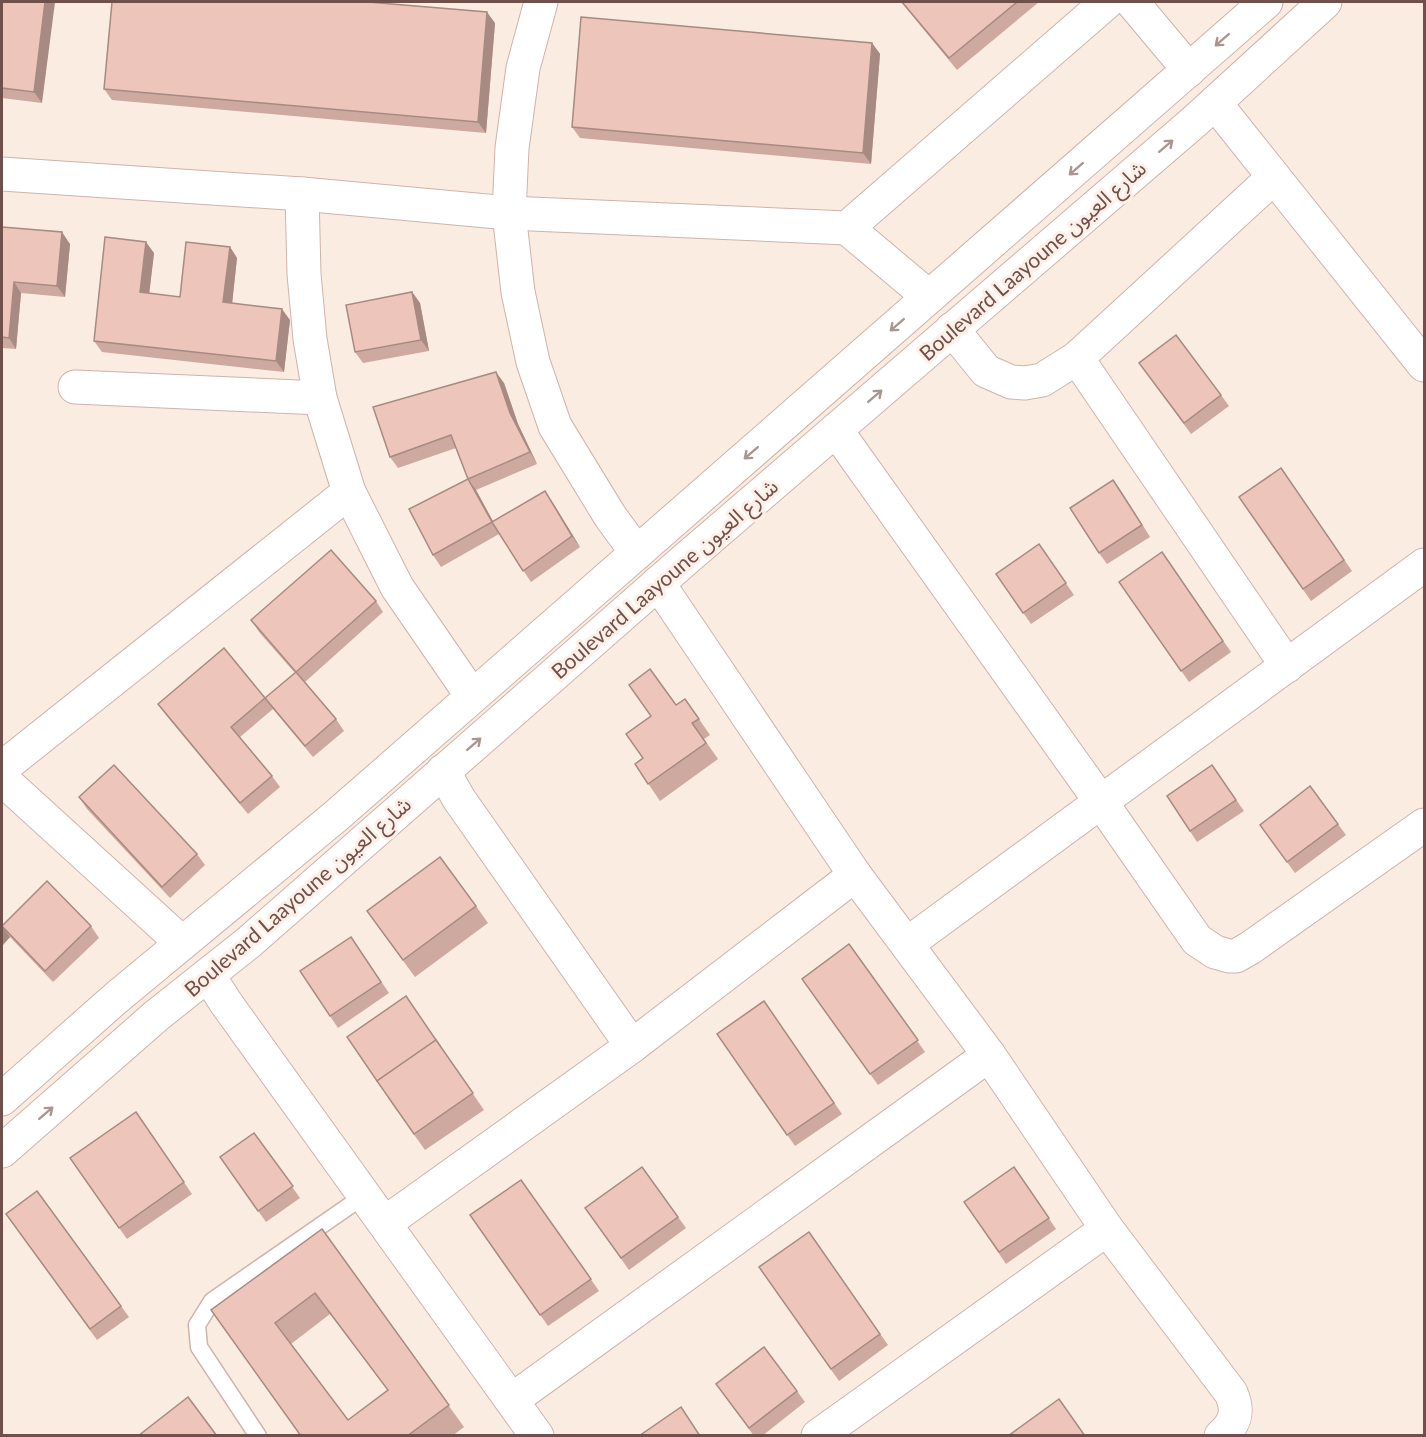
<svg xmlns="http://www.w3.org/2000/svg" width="1426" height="1437" font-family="Lato,'Noto Sans Arabic',sans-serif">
	<rect width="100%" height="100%" fill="#faece1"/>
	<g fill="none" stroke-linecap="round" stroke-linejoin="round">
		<g stroke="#cdb4ac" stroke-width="19">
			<polyline id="lane" points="258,1436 199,1347 197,1325 212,1301 365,1195"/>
		</g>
		<g stroke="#cdb4ac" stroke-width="35">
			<g id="street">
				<polyline points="541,2 523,68 512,148 509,213 518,292 533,362 555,426 610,516 637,553"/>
				<polyline points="1132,2 1189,70"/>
				<polyline points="1215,103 1424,365"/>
				<polyline points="2,174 302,194 509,213 847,228"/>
				<polyline points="302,194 304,274 310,339 320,398 349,492 397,587 472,696"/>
				<polyline points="929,297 847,228 1107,2"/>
				<polyline points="952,329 986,371 1011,382 1025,383 1042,380 1077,358 1274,177"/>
				<polyline points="1077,358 1287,666"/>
				<polyline points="75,387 320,398"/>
				<polyline points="836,430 1101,802 1197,940 1215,952 1229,956 1236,956 1250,948 1424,825"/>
				<polyline points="658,583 855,875 989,1055 1107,1229"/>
				<polyline points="2,768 349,492"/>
				<polyline points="443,771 459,799 632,1046"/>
				<polyline points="2,779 182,943"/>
				<polyline points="907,944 1424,565"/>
				<polyline points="208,975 226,1003 537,1436"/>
				<polyline points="385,1223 632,1046 855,875"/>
				<polyline points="512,1400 989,1055"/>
				<path d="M818,1436l289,-207 124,164c8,18 5,30 -10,43"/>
			</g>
		</g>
		<g stroke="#cfb3a9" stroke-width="35">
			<g id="secondary">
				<polyline points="2,1099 116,998 336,816 1266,2"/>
				<polyline points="2,1151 156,1016 248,943 687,558 1195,121 1325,2"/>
			</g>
		</g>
		<use href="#lane" stroke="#fff" stroke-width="16"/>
		<use href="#street" stroke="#fff" stroke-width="33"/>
		<use href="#secondary" stroke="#fff" stroke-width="33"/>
	</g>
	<g fill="#cda9a0" fill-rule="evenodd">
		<polygon points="2,2 42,103 2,98"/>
		<polygon points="901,2 1039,2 957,70"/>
		<polygon points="495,23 486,133 112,100 104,89"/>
		<polygon points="872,43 880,54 871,164 580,138 572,127"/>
		<polygon points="2,227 70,244 65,297 21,293 16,349 2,348"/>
		<polygon points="230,247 237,258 232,303 290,320 284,372 102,352 94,341 154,253 149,293 180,297"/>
		<polygon points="412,292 420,303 429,351 363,363 355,352"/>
		<polygon points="1147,374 1221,395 1229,406 1191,434"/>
		<polygon points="504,383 518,424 537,464 476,490 493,522 553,503 580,547 531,582 499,534 441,567 433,555 468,479 456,448 398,468 390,457"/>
		<polygon points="1281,468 1352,571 1311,601 1239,497"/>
		<polygon points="1113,480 1150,537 1107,564 1099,553"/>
		<polygon points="1039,544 1074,595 1031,624 996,574"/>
		<polygon points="1162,552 1231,652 1189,682 1119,582"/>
		<polygon points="376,601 383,612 305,682 336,719 344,731 313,757 273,709 240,737 272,776 280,787 248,814 166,715 158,704 265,698 295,673 259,632 251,620"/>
		<polygon points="685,699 710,735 704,739 718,759 660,801 635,764 643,758 676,705"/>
		<polygon points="1212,765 1244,811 1197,842 1167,796"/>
		<polygon points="1310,786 1346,835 1295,873 1268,836"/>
		<polygon points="79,797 197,854 205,865 170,898 87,809"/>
		<polygon points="476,906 488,923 415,977 379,928"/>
		<polygon points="2,925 91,926 99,938 53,982 10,937 2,946"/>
		<polygon points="351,937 389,993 338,1028 330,1016"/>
		<polygon points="849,944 925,1052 878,1085 802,979"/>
		<polygon points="406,996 484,1110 425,1150 388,1098"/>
		<polygon points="764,1001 842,1114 795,1146 717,1034"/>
		<polygon points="136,1112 192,1194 127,1239 70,1158"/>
		<polygon points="254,1133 300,1198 266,1222 220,1157"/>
		<polygon points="642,1167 686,1228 629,1270 585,1208"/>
		<polygon points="1014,1167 1056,1229 1006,1264 964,1202"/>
		<polygon points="521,1180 599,1291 548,1326 470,1215"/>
		<polygon points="37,1191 129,1317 97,1340 6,1214"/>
		<path d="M322,1229l142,198 -12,9h-151l-90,-126zM330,1314l58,76 -40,30 -57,-76z"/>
		<polygon points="809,1232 888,1345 839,1381 759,1267"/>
		<polygon points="716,1384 797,1391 805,1402 762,1436 754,1436"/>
	</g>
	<g fill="#a78a82">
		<polygon points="45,2 55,2 42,103 34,92"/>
		<polygon points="487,12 495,23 486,133 478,122"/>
		<polygon points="872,43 880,54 871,164 863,153"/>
		<polygon points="62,232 70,244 65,297 57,286"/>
		<polygon points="146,242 154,253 148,304 140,292"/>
		<polygon points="230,247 237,258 231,314 223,302"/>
		<polygon points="14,282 21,293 16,349 9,338"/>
		<polygon points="412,292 420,303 429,351 421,340"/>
		<polygon points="282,309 290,320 284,372 276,361"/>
		<polygon points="496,372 504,383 518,424 537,464 530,452 510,413"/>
		<polygon points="468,479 476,490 500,534 492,522"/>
		<polygon points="1113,480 1121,491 1150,537 1142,525"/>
		<polygon points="545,491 553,503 580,547 572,536"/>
		<polygon points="2,926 10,937 2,946"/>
	</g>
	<g fill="#eec5ba" stroke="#a78a82" stroke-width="1.5" fill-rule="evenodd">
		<polygon points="2,2 45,2 34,92 2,88"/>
		<polygon points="112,2 368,2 487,12 478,122 104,89"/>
		<polygon points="902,2 1017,2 949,58"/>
		<polygon points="581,17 872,43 863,153 572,127"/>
		<polygon points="2,227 62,232 57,286 14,282 9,338 2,337"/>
		<polygon points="105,237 146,242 140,292 180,297 186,242 230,247 223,302 282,309 276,361 94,341"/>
		<polygon points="412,292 421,340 355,352 346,305"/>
		<polygon points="1176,335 1221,395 1184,423 1139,363"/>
		<polygon points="496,372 510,413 530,452 468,479 451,435 390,457 373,407"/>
		<polygon points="1281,468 1344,560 1303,589 1239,497"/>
		<polygon points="468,479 492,522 545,491 572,536 523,571 492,522 433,555 409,509"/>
		<polygon points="1113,480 1142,525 1099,553 1070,508"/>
		<polygon points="1039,544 1066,583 1023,613 996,574"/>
		<polygon points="331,550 376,601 296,672 251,620"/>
		<polygon points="1162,552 1223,641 1181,671 1119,582"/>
		<polygon points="224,648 265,698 231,727 272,776 240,803 158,704"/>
		<polygon points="650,669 676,705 685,699 699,719 692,723 706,743 648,784 635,764 643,758 626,734 651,716 629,685"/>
		<polygon points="296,672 336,719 305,746 265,698"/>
		<polygon points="114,765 197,854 162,887 79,797"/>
		<polygon points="1212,765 1236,800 1190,831 1167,796"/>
		<polygon points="1310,786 1338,824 1287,862 1260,825"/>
		<polygon points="440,857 476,906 403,960 367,911"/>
		<polygon points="47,881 91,926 45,971 2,926"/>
		<polygon points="351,937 381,982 330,1016 300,971"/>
		<polygon points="849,944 918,1040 870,1074 802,979"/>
		<polygon points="406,996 440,1046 436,1040 377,1081 347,1037"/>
		<polygon points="764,1001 834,1103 787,1135 717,1034"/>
		<polygon points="436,1040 473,1093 414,1134 377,1081"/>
		<polygon points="136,1112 184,1182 119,1228 70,1158"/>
		<polygon points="254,1133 293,1186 258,1211 220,1157"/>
		<polygon points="642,1167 678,1217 621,1258 585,1208"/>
		<polygon points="1014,1167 1049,1218 999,1252 964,1202"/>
		<polygon points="521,1180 591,1279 540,1315 470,1215"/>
		<polygon points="37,1191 121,1306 90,1329 6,1214"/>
		<path d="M322,1229l127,176 -42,31h-106l-90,-126zM315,1293l73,97 -40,30 -73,-97z"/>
		<polygon points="809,1232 880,1334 831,1369 759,1267"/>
		<polygon points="764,1347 797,1391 749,1428 716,1384"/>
		<polygon points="188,1397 217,1436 138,1436"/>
		<polygon points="1059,1399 1085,1436 1008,1436"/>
		<polygon points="681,1407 700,1436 639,1436"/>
	</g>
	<defs><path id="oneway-shaft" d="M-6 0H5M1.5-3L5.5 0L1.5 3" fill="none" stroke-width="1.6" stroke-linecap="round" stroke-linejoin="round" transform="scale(1.5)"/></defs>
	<g stroke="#a99692">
		<use href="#oneway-shaft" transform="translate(1222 40) rotate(139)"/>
		<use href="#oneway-shaft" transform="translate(1166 146) rotate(-41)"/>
		<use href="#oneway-shaft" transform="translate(1076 169) rotate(139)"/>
		<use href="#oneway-shaft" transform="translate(897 325) rotate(139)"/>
		<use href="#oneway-shaft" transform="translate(875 396) rotate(-41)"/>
		<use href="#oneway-shaft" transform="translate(751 453) rotate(139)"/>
		<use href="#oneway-shaft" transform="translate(474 744) rotate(-41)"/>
		<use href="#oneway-shaft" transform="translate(46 1113) rotate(-41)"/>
	</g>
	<g text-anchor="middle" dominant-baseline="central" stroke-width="6" stroke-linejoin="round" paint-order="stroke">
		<g font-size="21" fill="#70504a" stroke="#fef0e7">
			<text transform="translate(1032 260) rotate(-41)">Boulevard Laayoune شارع العيون</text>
			<text transform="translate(664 578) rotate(-41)">Boulevard Laayoune شارع العيون</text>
			<text transform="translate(297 896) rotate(-41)">Boulevard Laayoune شارع العيون</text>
		</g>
	</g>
	<rect width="1426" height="1437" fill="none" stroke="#70504a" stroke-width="6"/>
</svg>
